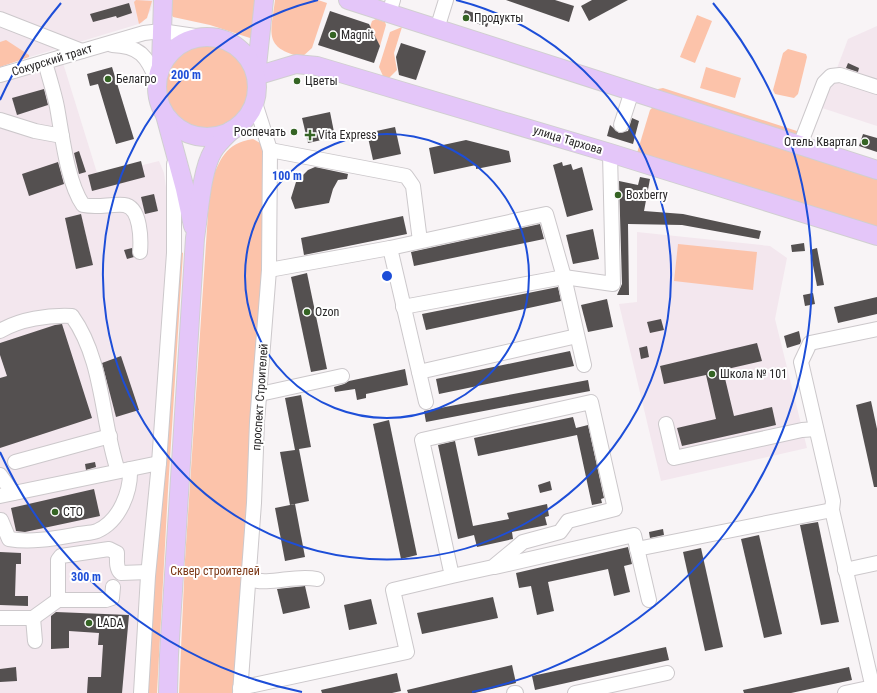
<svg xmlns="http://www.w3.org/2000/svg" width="877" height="693" font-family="'Roboto Condensed',sans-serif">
	<rect width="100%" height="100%" fill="#f8f4f6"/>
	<g fill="#f3e7ee">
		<polygon points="0,0 153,0 151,10 142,23 0,66"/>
		<polygon points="877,26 877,126 822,108 848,39"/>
		<polygon points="63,63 98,176 159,161 164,173 169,209 170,235 136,693 0,693 0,81"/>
		<polygon points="637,232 770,246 787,258 775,319 807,448 661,481 619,304 637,302"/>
	</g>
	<g fill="#fcc3aa">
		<polygon points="136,0 152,1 147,18 139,24 134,2"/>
		<polygon points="171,0 258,0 254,36 250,38 210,25 173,17 170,12"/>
		<path d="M275,0h43l9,3 -15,45 -10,9c-39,-9 -31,-24 -27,-57z"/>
		<polygon points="697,15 712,21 695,63 680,57"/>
		<polygon points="376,19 385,22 386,25 380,46 370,27 372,21"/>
		<polygon points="402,27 394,53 397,70 389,78 383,76 379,67 390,32"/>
		<polygon points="6,40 29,55 29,57 0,67 0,42"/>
		<circle cx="207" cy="87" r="43"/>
		<polygon points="788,49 806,54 807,57 798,94 794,98 775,94 773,90 783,53"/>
		<polygon points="706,67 741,78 735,98 700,88"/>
		<polygon points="663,88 800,132 795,136 657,93 658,89"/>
		<polygon points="653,107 877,178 877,228 637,153 650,110"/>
		<path d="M253,139l7,4 4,7 -1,121 -28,422h-56l6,-133 25,-377c11,-24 14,-39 43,-44z"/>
		<polygon points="678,244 757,252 753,290 674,281"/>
		<polygon points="181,252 183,253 168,490 157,693 148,693 152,608"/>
	</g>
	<g fill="#545050">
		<polygon points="506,0 555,0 574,6 569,22"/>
		<polygon points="592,0 628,0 589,21 581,6"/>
		<polygon points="129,3 132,13 117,18 116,16 93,22 90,14"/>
		<polygon points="465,10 490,18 487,27 462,18"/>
		<polygon points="330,11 369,24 380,46 374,63 318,45"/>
		<polygon points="401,43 426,51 416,80 399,75 396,57"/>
		<polygon points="848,63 859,68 858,72 846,68"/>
		<polygon points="112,67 134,139 116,144 98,84 90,86 87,74"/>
		<polygon points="44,89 48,105 17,115 12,98"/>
		<polygon points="330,112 335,137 308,143 302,118"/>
		<polygon points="632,118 639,121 633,144 607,136 610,125 619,133 628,131"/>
		<polygon points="395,127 401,154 373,160 367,133"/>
		<polygon points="863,134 877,138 877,152 859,146"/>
		<polygon points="466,140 509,151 511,162 476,169 476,165 434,174 429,148"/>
		<polygon points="79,151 86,172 79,174 74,153"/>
		<polygon points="141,161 145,177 92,191 88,175"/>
		<polygon points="58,162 64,184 29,196 22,174"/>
		<polygon points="562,162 563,166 571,164 573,170 582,167 593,210 567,217 553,165"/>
		<polygon points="315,167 348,174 347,179 338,180 333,189 329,203 295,209 291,198 296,182 308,170"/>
		<polygon points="640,177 650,179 644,211 683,214 761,231 759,239 682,225 628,224 629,295 617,295 622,284 619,181 638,185"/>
		<polygon points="154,194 158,211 145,214 141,197"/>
		<polygon points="81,214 93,265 76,269 65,218"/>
		<polygon points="403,216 407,234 304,255 301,238"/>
		<polygon points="540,224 544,239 414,266 411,252"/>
		<polygon points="593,229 599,259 573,264 566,235"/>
		<polygon points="804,243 805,251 792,252 791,245"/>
		<polygon points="132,248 134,257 127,259 124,250"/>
		<polygon points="817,248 824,285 817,286 810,250"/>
		<polygon points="307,273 327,369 311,372 291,277"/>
		<polygon points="558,287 561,301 426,330 422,314"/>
		<polygon points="813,293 815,304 805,306 803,295"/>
		<polygon points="877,297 877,314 838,323 834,307"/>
		<polygon points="607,299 613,327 588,332 581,305"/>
		<polygon points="661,319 664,330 650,333 647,322"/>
		<polygon points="62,324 92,418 0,448 0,378 7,376 0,355 0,343 55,325"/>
		<polygon points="799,331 801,341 800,344 787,348 784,336"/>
		<polygon points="757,343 762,361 723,370 734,416 772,407 776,425 682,446 677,428 716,419 706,375 664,384 660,366"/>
		<polygon points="647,346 649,357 641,359 639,348"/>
		<polygon points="570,351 574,366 439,394 436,379"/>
		<polygon points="121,356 139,410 116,417 102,363"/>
		<polygon points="405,369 408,385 366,394 366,398 357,400 355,389 335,392 334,387 344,384 349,381"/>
		<polygon points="588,380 590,391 426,422 424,411"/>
		<polygon points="301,395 311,447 299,449 309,501 290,505 280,452 295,450 285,398"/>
		<polygon points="871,401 877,429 877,487 874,487 856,405"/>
		<polygon points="573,417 576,428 588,425 604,498 601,499 602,503 592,505 577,435 478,456 474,438"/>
		<polygon points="389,420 417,555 401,559 373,424"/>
		<polygon points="455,441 473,526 509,519 507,513 547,504 549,516 545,517 547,525 512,532 513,539 477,547 474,535 458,539 438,445"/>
		<polygon points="95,462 96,467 86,470 85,464"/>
		<polygon points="550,481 552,490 540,493 538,485"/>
		<polygon points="94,489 100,516 25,532 16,531 11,508"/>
		<polygon points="295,504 305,557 285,561 275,508"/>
		<polygon points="818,522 839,622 821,625 800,525"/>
		<polygon points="663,529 664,535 650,538 649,532"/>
		<polygon points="759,535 782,634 764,638 741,539"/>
		<polygon points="628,547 632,564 624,566 630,592 614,596 608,569 548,582 554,611 537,615 531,586 519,588 516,573"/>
		<polygon points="701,548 723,647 705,651 683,552"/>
		<polygon points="0,552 21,553 21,564 16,564 15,596 28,596 28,606 0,605"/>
		<polygon points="305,586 310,608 283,614 277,589"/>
		<polygon points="493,597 498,618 422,634 417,613"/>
		<polygon points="371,599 377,624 349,630 344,605"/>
		<polygon points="56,612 129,615 122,693 87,693 88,677 101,677 103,645 98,645 99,633 69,631 69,648 51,649 51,616"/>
		<polygon points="666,647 669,660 535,690 532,676"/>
		<polygon points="512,665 516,683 475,693 408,693 407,690"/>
		<polygon points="16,667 17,681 0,682 0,669"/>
		<polygon points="849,667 852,680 791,693 744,693 743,690"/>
		<polygon points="397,673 401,691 392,693 322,693 321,690"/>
	</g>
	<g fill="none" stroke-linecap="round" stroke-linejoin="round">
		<g stroke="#ccc8cb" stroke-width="16">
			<g id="minor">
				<polyline points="389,13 393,0"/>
				<polyline points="0,19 82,51"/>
				<polyline points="437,29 446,0"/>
				<path d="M112,45c28,1 35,11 45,36"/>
				<path d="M45,62c4,15 9,30 12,45 5,27 10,75 26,98 14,3 27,-1 41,0 17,2 17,35 16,47"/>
				<polyline points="0,75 144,33 161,31 202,37"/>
				<polyline points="0,120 35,131 62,136"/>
				<polyline points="621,125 632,91"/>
				<polyline points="800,145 824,83 831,76 840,75 877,87"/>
				<polyline points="270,150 406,176 413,186 420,241"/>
				<polyline points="390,248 426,402"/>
				<polyline points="269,270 390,248 546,214 564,277 584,365"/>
				<polyline points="403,307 564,277 613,284 610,153"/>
				<path d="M0,331c20,-12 48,-16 72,-15 32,45 29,105 46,155"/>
				<polyline points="419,372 577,336"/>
				<polyline points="260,394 342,376"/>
				<polyline points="666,424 674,458 802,430 816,429"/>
				<polyline points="15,462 110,436"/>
				<polyline points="0,475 13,493"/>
				<polyline points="0,496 159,463"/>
				<path d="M1,520l8,19c23,4 47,-1 70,-5 6,-1 13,-1 18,-3 23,-10 34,-40 33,-62"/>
				<polyline points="637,549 832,510"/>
				<polyline points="495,567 634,535 649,600"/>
				<polyline points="845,570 877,563"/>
				<path d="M249,579c22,7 45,-5 68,0"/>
				<path d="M58,600v-40l3,-4 48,-7 8,4c0,7 -1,16 4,20l27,-1"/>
				<polyline points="0,618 33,618 58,600 106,600 112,598 113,587"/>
				<polyline points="33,618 35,641"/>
				<polyline points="240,688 407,652 393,590 452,576 422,440 591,402 615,509 568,521 560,532 523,542 493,567 452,576"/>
				<polyline points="141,693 148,576 159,463 174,253 174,164"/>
				<polyline points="240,693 254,503 257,422 269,270 270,150 255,103"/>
				<polyline points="514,693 516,693"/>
				<polyline points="575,693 667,673"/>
				<polyline points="845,693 873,687"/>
				<polyline points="874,693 832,510 833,501 801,362 810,343 877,329"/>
			</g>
		</g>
		<g stroke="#d0cfd0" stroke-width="20">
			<g id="major">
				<polyline points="264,0 256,76 296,64 317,66 610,153 877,236"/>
				<polyline points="348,0 877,170"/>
				<circle cx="207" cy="87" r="50"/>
				<polyline points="161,65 163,0"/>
				<polyline points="165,115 185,189 193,226"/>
				<path d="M168,693l1,-38 26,-417c4,-24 6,-67 18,-87 5,-8 12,-14 19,-21"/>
			</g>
		</g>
		<use href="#minor" stroke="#fff" stroke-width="14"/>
		<use href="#major" stroke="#e4c6f9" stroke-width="18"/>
	</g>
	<g fill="none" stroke="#1d4ed8" stroke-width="2">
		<circle cx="387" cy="276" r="142"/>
		<path d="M456 0A284 284 0 1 1 318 0"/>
		<path d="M302 692A425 425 0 0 1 0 452M0 100A425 425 0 0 1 61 3M713 3A425 425 0 0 1 472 692"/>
	</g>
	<g fill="#356424" stroke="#fff" stroke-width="1.5">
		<circle cx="466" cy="18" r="4"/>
		<circle cx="333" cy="35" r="4"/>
		<circle cx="108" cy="79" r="4"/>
		<circle cx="297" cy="81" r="4"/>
		<circle cx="294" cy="132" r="4"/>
		<path d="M308 129h4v4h4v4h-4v4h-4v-4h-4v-4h4z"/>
		<circle cx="865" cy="142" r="4"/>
		<circle cx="618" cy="195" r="4"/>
		<circle cx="307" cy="312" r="4"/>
		<circle cx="712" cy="374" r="4"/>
		<circle cx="55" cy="512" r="4"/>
		<circle cx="89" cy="623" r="4"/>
	</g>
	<g text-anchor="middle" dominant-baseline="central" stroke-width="4" stroke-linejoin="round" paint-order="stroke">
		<g font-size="12" fill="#292728" stroke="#fff" text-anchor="start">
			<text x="474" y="18">Продукты</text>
			<text x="341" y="35">Magnit</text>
			<text x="116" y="79">Белагро</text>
			<text x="305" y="81">Цветы</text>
			<text x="286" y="132" text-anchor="end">Роспечать</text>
			<text x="318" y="135">Vita Express</text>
			<text x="857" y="142" text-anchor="end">Отель Квартал</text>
			<text x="626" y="195">Boxberry</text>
			<text x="315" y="312">Ozon</text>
			<text x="720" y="374">Школа № 101</text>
			<text x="63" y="512">СТО</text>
			<text x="97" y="623">LADA</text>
		</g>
		<g font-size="12" fill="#292728" stroke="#fff">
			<text transform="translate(52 60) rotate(-17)">Сокурский тракт</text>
			<text transform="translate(568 140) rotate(17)">улица Тархова</text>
			<text transform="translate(260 397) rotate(-86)">проспект Строителей</text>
		</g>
		<g font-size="12" fill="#7c3816" stroke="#fff">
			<text x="215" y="571">Cквер cтроителей</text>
		</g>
	</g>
	<circle cx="387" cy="276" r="6" fill="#1d4ed8" stroke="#fff" stroke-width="2"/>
	<g font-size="12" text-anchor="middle" font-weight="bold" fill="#1d4ed8" stroke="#fff" stroke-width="4" stroke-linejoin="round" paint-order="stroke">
		<text x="186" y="79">200 m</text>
		<text x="287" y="180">100 m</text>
		<text x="86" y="581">300 m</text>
	</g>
</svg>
